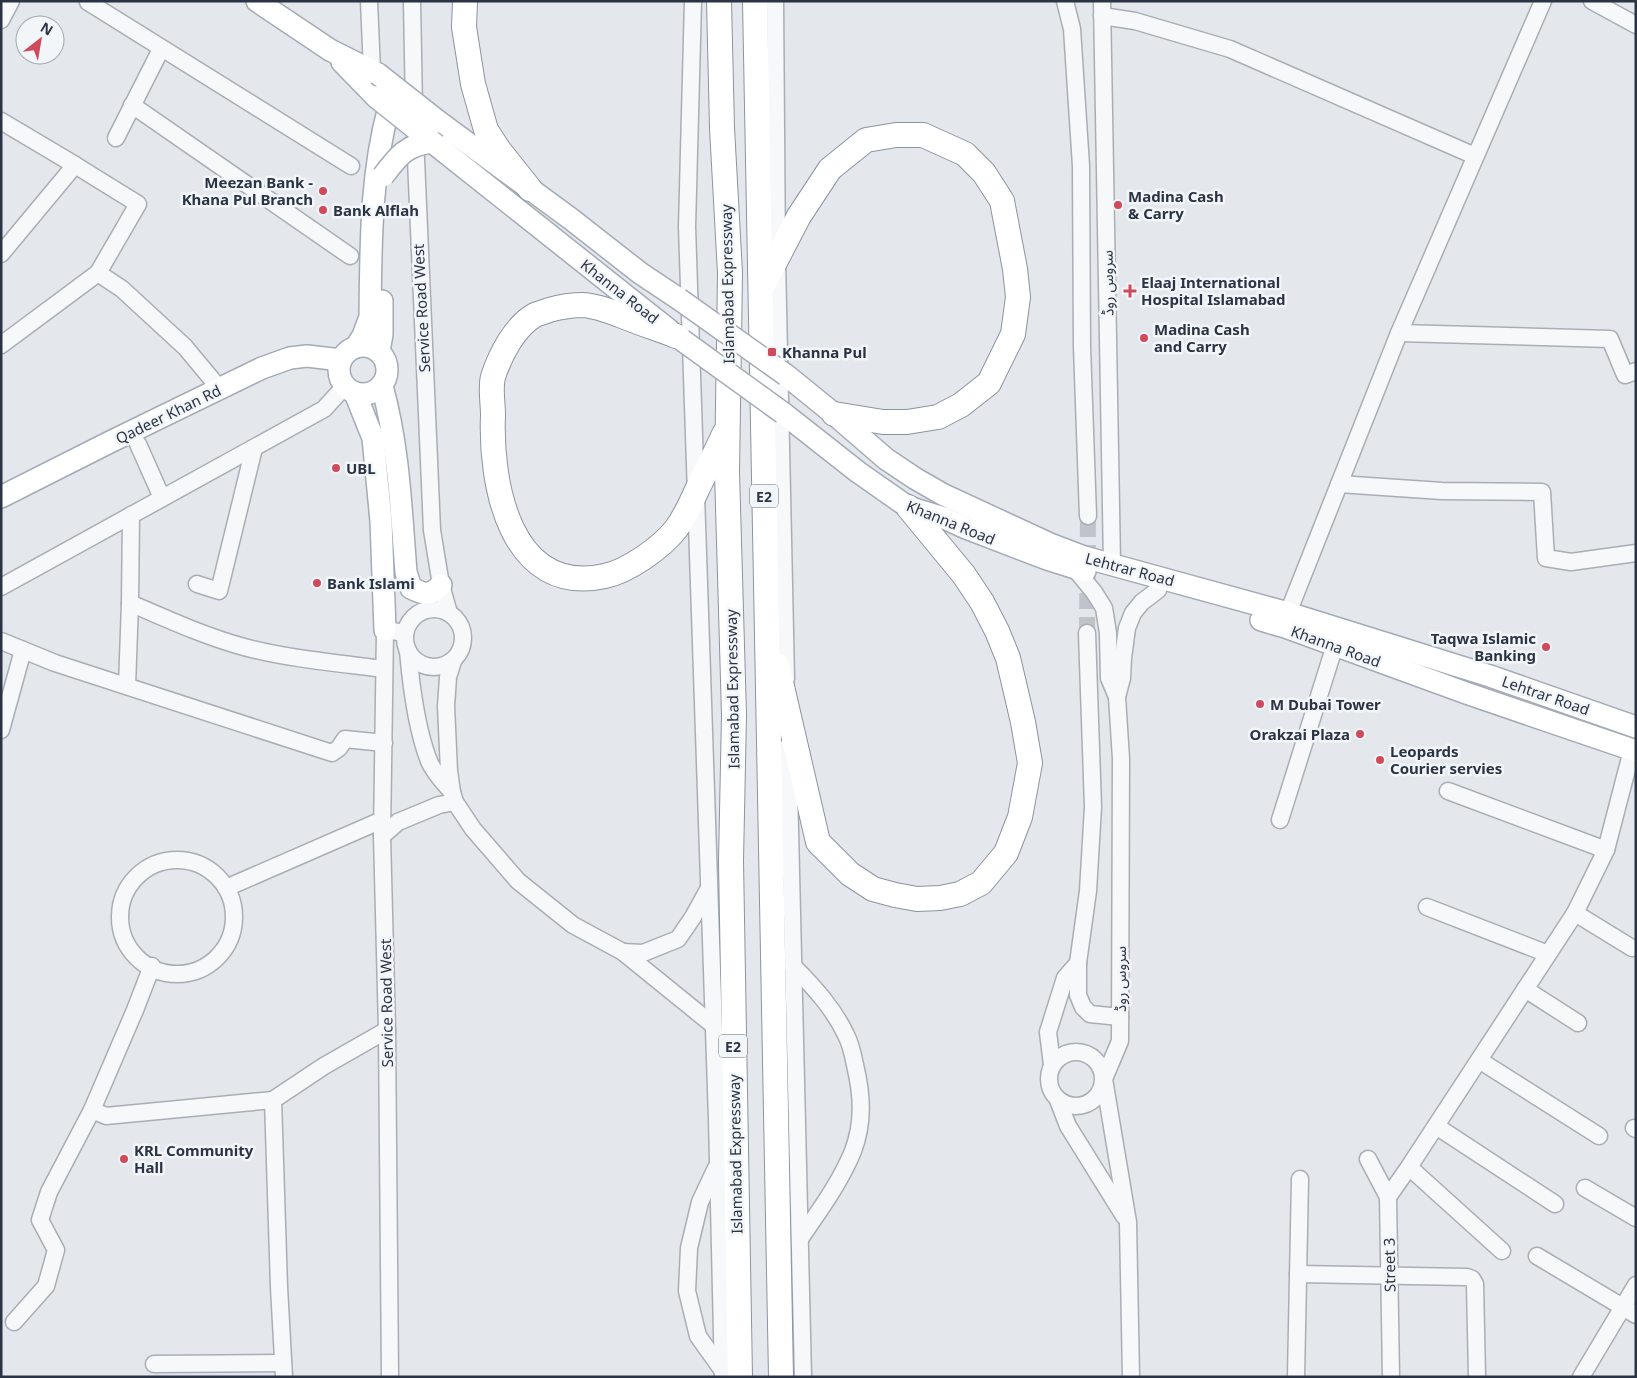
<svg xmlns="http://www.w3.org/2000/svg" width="1637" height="1378" font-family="'Noto Sans','Noto Sans Arabic',sans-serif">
	<rect width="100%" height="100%" fill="#e4e7ec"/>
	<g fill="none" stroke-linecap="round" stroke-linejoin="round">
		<polyline stroke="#bfc3ca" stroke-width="16" stroke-dasharray="16 8" stroke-linecap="butt" points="1087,633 1088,516"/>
		<g stroke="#a9aeb6" stroke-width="19">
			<g id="minor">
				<polyline points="369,1 372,71"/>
				<polyline points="412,1 414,109"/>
				<polyline points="693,1 687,227 717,1119 723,1377"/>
				<polyline points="775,1 777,260 786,679"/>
				<polyline points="1065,1 1072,29 1081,166 1082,347 1088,516"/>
				<polyline points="1102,1 1112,564"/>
				<polyline points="1592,1 1636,25"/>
				<polyline points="88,2 351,166"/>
				<polyline points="1102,16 1135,21 1230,49 1475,156"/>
				<polyline points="1,20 11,1"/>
				<polyline points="132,105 350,256"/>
				<polyline points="1,121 75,165"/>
				<polyline points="415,136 432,530 441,585 449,613"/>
				<polyline points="116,138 161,49"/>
				<polyline points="1,254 75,165 138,204 98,273 1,345"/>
				<polyline points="98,273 122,289 185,347 220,389"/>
				<polyline points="1399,333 1610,339 1625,375 1636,371"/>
				<polyline points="138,444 162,498"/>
				<polyline points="1339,484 1442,491 1542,492 1546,558 1571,562 1636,553"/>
				<path d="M131,515l-1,88c37,16 74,33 114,44 46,12 93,16 140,22"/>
				<polyline points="1074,568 1094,592 1104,608 1108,633 1109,678 1117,697"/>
				<polyline points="197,584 219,591 254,448"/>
				<polyline points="1,587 324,409 345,386"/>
				<circle cx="434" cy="638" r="29"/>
				<polyline points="1288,613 1399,333 1543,1"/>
				<polyline points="1087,633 1093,807 1088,891 1078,963 1078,995 1083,1007 1090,1014 1120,1017"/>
				<polyline points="1,641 55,663 332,753 339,748 345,739 384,743"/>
				<path d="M408,651c3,34 8,77 21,110 5,12 15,22 23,31"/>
				<polyline points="453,661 448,677 446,706 449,771 452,792 455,802 473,829 518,881 573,925 623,952 713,1025"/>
				<polyline points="127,686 130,603"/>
				<polyline points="1,730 23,650"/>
				<polyline points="788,746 803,1377"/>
				<polyline points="1448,791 1606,850"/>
				<polyline points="1280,820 1335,645"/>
				<polyline points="382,836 398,822 439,805 455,802"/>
				<circle cx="177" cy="917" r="57"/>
				<polyline points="226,888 382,820"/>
				<polyline points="1427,907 1548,954"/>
				<polyline points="1575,913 1632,948"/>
				<polyline points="623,952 643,953 678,939 693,917 709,888"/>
				<polyline points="152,966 135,1010 92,1110 106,1116 273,1100"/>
				<path d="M793,966c21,21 41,43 53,69 5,9 7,20 9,30 7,29 9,57 -2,86 -13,32 -34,60 -53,88"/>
				<polyline points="1525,989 1578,1023"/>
				<circle cx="1076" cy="1079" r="27"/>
				<polyline points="1479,1060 1599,1136"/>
				<polyline points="1052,1065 1048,1032 1065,978 1078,963"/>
				<polyline points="1058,1100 1068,1126 1124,1216"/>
				<polyline points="1436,1126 1555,1204"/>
				<polyline points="1634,1128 1636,1129"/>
				<polyline points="1368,1159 1388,1197 1391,1377"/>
				<polyline points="1409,1167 1502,1251"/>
				<polyline points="716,1168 700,1202 689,1248 687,1291 698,1336 723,1371"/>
				<polyline points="1585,1188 1636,1218"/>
				<polyline points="1388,1197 1409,1167 1575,913 1606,850 1632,750"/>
				<polyline points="1537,1256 1636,1315"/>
				<polyline points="1298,1274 1467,1277 1472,1279 1475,1284 1477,1377"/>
				<polyline points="14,1322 46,1286 56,1250 40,1220 49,1192 92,1110"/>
				<polyline points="154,1364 283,1363"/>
				<polyline points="284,1377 279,1287 273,1100 324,1066 387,1030"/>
				<polyline points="390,1377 387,1030 382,836 385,630 405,633"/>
				<polyline points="1131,1377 1128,1222 1104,1079 1120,1041 1121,759 1117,697 1122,678 1123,658 1127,628 1133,613 1142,602 1158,590"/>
				<polyline points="1296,1377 1300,1179"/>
				<polyline points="1581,1377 1636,1285"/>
			</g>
		</g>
		<g stroke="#a3abb7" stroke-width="24">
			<g id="major">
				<polyline points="257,1 330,50 378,74"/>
				<polyline points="342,62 376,97"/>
				<polyline points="439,122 571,219 640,273 679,299"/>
				<polyline points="436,145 669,330"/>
				<circle cx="363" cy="370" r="24"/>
				<path d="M356,347l7,-11 7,-19c1,-71 0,-141 19,-210"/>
				<polyline points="379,352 382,334 382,301"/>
				<polyline points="786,375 834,414 886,459 916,479 944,495 1050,544 1084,557 1288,613 1490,676 1636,727"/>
				<path d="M382,386c17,61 19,124 24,186l5,16c14,7 19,8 30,-3"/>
				<polyline points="355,393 373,438 381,521 385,630"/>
				<polyline points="783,413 858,472 908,507 944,518 966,528 1047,559 1085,571"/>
				<polyline points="1,497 110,442 262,368 290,358 307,356 341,360"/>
				<polyline points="1261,620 1285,627 1466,693 1636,751"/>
			</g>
		</g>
		<g stroke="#8b94a2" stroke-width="26">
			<g id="highway">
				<polyline points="465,1 464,27 473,84 486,130 499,150 530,189"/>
				<polyline points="719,1 722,128 730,273 727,472 734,715 731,861 740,1377"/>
				<polyline points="755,1 781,1377"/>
				<polyline points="761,289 799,216 830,169 866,140 896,135 923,135 965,154 984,173 1002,201 1015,269 1018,297 1013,334 989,383 961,405 938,417 907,422 883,422 834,414"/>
				<path d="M676,336c-15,-6 -31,-11 -46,-17 -16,-6 -31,-13 -47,-14 -12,0 -23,2 -34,5 -4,2 -10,3 -14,5 -20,11 -35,40 -42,62 -3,11 0,26 0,38 -3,68 17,182 112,161 23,-5 56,-28 71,-47 9,-12 14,-24 20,-37 9,-19 19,-38 28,-58"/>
				<polyline points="777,665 818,842 850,874 873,889 895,895 917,899 940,898 960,894 981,883 1006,853 1020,817 1030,763 1023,722 1008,658 997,631 982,602 964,575 908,507"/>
			</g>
		</g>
		<use href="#minor" stroke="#f6f8fa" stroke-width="16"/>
		<use href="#major" stroke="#fff" stroke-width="21"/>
		<use href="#highway" stroke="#fff" stroke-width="24"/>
		<g stroke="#a3abb7" stroke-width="24" stroke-linecap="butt">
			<g id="major-bridge">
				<polyline points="378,74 439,122"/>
				<polyline points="376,97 436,145"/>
				<path d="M383,176c15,-20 23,-31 49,-34"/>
				<polyline points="679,299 786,375"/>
				<polyline points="682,340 783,413"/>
			</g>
		</g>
		<use href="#major-bridge" stroke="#fff" stroke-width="21"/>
	</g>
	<g fill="#cf4a5b" stroke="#f3f6f9" stroke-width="2">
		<circle cx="323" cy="191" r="5"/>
		<circle cx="1118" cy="205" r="5"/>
		<circle cx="323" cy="210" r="5"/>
		<path d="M1127.5 283.5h5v5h5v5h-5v5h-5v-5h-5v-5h5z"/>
		<circle cx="1144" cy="338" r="5"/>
		<rect x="767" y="347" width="10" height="10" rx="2.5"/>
		<circle cx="336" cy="468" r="5"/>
		<circle cx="317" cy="583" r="5"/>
		<circle cx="1546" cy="647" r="5"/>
		<circle cx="1260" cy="704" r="5"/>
		<circle cx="1360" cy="734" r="5"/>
		<circle cx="1380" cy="760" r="5"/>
		<circle cx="124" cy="1159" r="5"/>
	</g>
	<g text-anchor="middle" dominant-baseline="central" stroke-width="5" stroke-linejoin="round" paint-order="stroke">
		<g fill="#f3f6f9" stroke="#676e7a" stroke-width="1">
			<rect x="750" y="484.5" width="28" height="23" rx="4"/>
			<rect x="719" y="1034.5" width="28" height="23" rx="4"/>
		</g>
		<g font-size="14" font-weight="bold" fill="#2b3444">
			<text x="764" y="496">E2</text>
			<text x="733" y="1046">E2</text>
		</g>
		<g font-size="15" font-weight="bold" fill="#2b3444" stroke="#f3f6f9" text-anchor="start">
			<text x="313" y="182" text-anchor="end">Meezan Bank -<tspan x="313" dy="17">Khana Pul Branch</tspan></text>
			<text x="1128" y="196">Madina Cash<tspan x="1128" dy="17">&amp; Carry</tspan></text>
			<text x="333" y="210">Bank Alflah</text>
			<text x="1141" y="282">Elaaj International<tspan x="1141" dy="17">Hospital Islamabad</tspan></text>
			<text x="1154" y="329">Madina Cash<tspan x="1154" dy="17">and Carry</tspan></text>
			<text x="782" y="352">Khanna Pul</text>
			<text x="346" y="468">UBL</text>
			<text x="327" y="583">Bank Islami</text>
			<text x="1536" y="638" text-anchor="end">Taqwa Islamic<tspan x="1536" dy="17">Banking</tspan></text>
			<text x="1270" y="704">M Dubai Tower</text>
			<text x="1350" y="734" text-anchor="end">Orakzai Plaza</text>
			<text x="1390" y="751">Leopards<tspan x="1390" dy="17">Courier servies</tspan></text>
			<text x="134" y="1150">KRL Community<tspan x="134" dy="17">Hall</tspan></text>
		</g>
		<g font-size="15" fill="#2b3444" stroke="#f3f6f9">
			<text transform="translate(1107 283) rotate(-91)">سروس روڈ</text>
			<text transform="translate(727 284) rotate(-91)">Islamabad Expressway</text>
			<text transform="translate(620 291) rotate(38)">Khanna Road</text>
			<text transform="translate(421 308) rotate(-93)">Service Road West</text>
			<text transform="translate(168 414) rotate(-26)">Qadeer Khan Rd</text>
			<text transform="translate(951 522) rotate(22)">Khanna Road</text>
			<text transform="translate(1130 569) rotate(15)">Lehtrar Road</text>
			<text transform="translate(1336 646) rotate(20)">Khanna Road</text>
			<text transform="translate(732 689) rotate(-91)">Islamabad Expressway</text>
			<text transform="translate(1546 695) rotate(19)">Lehtrar Road</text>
			<text transform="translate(1120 979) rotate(-90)">سروس روڈ</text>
			<text transform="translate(386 1003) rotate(-91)">Service Road West</text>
			<text transform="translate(735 1154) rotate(-91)">Islamabad Expressway</text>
			<text transform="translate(1389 1265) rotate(-91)">Street 3</text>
		</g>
	</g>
	<rect width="1637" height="1378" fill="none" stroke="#2b3444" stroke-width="5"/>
	<g transform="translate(40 40) rotate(31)"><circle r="24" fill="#f3f6f9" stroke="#a3a8b1"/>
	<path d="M0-4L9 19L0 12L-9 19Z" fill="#cf4a5b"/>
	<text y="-8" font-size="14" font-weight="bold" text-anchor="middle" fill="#2b3444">N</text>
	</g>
</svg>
